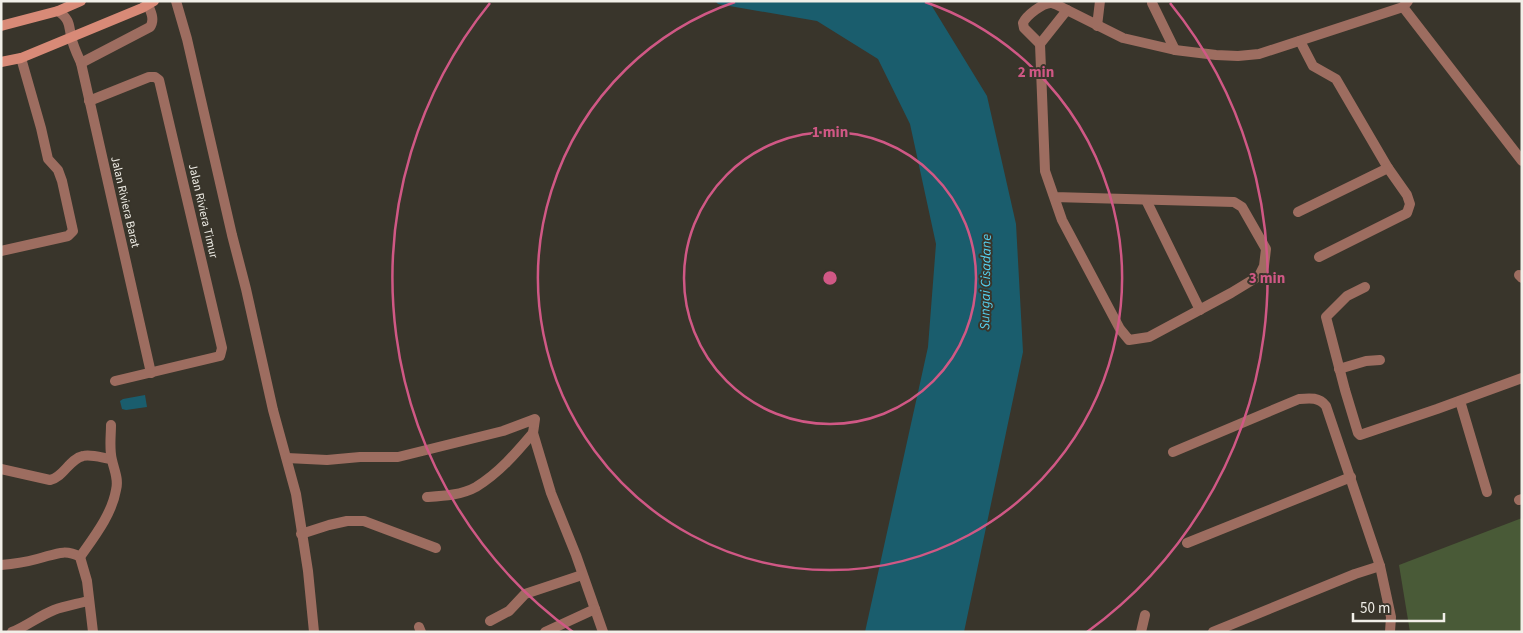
<svg xmlns="http://www.w3.org/2000/svg" width="1523" height="633" font-family="'Source Sans 3',sans-serif">
	<rect width="100%" height="100%" fill="#39352b"/>
	<polygon fill="#495a37" points="1522,518 1522,632 1410,632 1399,565"/>
	<g fill="#1a5d6d">
		<polygon points="715,1 927,1 930,3 987,96 1016,224 1023,352 964,632 865,632 928,347 936,244 910,124 878,59 817,21 718,4"/>
		<polygon points="145,395 147,407 126,410 122,409 120,401 123,399"/>
	</g>
	<g fill="none" stroke-linecap="round" stroke-linejoin="round">
		<g stroke="#9d6d60" stroke-width="10">
			<polyline points="176,1 187,39 232,235 246,289 273,410 296,494 308,571 314,632"/>
			<polyline points="1152,3 1175,50"/>
			<polyline points="1403,7 1522,161"/>
			<path d="M58,11c14,10 10,15 14,29 2,8 6,16 9,23l70,310"/>
			<polyline points="1097,26 1100,1"/>
			<polyline points="1300,41 1313,66 1336,79 1388,168 1407,195 1410,204 1407,213 1319,257"/>
			<path d="M1040,44l-16,-16 -1,-5c3,-7 20,-21 29,-20 5,1 10,5 15,7"/>
			<path d="M81,63l69,-36c5,-7 1,-15 -2,-22"/>
			<polyline points="89,101 149,77 155,77 159,80 222,348 220,356 115,381"/>
			<polyline points="1054,197 1234,202 1242,207 1266,249 1264,266 1259,276 1231,293 1149,337 1129,340 1120,329 1062,220 1045,171 1040,44 1067,10 1123,38 1175,50 1216,55 1238,56 1259,54 1403,7 1408,1"/>
			<polyline points="1146,200 1200,310"/>
			<polyline points="1298,212 1388,168"/>
			<polyline points="1,251 68,236 73,231 62,181 58,170 48,159 41,128 21,58"/>
			<polyline points="1519,275 1522,278"/>
			<polyline points="1365,287 1347,296 1326,317 1345,390 1358,433 1360,435 1437,409 1522,378"/>
			<polyline points="1339,369 1366,361 1380,360"/>
			<polyline points="1460,401 1487,492"/>
			<path d="M1173,452l126,-53c11,-1 20,-2 27,7l54,160 11,51 -1,15"/>
			<polyline points="287,458 327,460 360,457 398,457 503,431 535,419 533,433 551,493 576,555 603,632"/>
			<path d="M1,469l49,11c14,-3 19,-21 33,-24 8,-2 20,2 28,3"/>
			<path d="M427,497c16,-1 35,-2 49,-10 23,-14 40,-34 57,-54"/>
			<polyline points="1519,500 1522,499"/>
			<polyline points="301,534 329,525 347,521 364,521 436,548"/>
			<polyline points="1187,543 1351,477"/>
			<path d="M80,557c14,-20 32,-43 36,-67 3,-11 -2,-20 -4,-30 -3,-11 -1,-24 -1,-35"/>
			<path d="M1,565c12,-1 25,-3 36,-6 17,-4 27,-11 43,-2l7,24 6,51"/>
			<polyline points="490,621 509,611 525,594 582,575"/>
			<polyline points="419,627 421,632"/>
			<path d="M12,632c15,-6 27,-16 42,-22 11,-4 23,-6 34,-9"/>
			<polyline points="545,632 595,609"/>
			<polyline points="1141,632 1145,615"/>
			<polyline points="1213,632 1355,574 1380,566"/>
		</g>
		<g stroke="#d88a77" stroke-width="10">
			<polyline points="1,26 58,11 81,1"/>
			<polyline points="1,62 21,58 142,8 154,1"/>
		</g>
	</g>
	<g fill="none" stroke="#d05885" stroke-width="2.5">
		<circle cx="830" cy="278" r="146"/>
		<path d="M925 2A292 292 0 1 1 735 2"/>
		<path d="M573 632A437 437 0 0 1 490 3M1170 3A437 437 0 0 1 1087 632"/>
	</g>
	<g text-anchor="middle" dominant-baseline="central" stroke-width="4" stroke-linejoin="round" paint-order="stroke">
		<g font-size="12" fill="#f1efe8" stroke="#39352b">
			<text transform="translate(125 202) rotate(77)">Jalan Riviera Barat</text>
			<text transform="translate(203 211) rotate(77)">Jalan Riviera Timur</text>
		</g>
		<g font-size="14" font-style="italic" fill="#56d1f0" stroke="#39352b">
			<text transform="translate(986 282) rotate(-89)">Sungai Cisadane</text>
		</g>
	</g>
	<circle cx="830" cy="278" r="8" fill="#d05885" stroke="#39352b" stroke-width="2.5"/>
	<g font-size="15" text-anchor="middle" font-weight="bold" fill="#d05885" stroke="#39352b" stroke-width="4" stroke-linejoin="round" paint-order="stroke">
		<text x="1036" y="77">2 min</text>
		<text x="830" y="137">1 min</text>
		<text x="1267" y="283">3 min</text>
	</g>
	<rect width="1523" height="633" fill="none" stroke="#f1efe8" stroke-width="5"/>
	<path d="M1353 613v8h91v-8" fill="none" stroke="#f1efe8" stroke-width="2.5"/>
	<text x="1360" y="613" font-size="15" fill="#f1efe8" stroke="#39352b" stroke-width="4" paint-order="stroke">50 m</text>
</svg>
